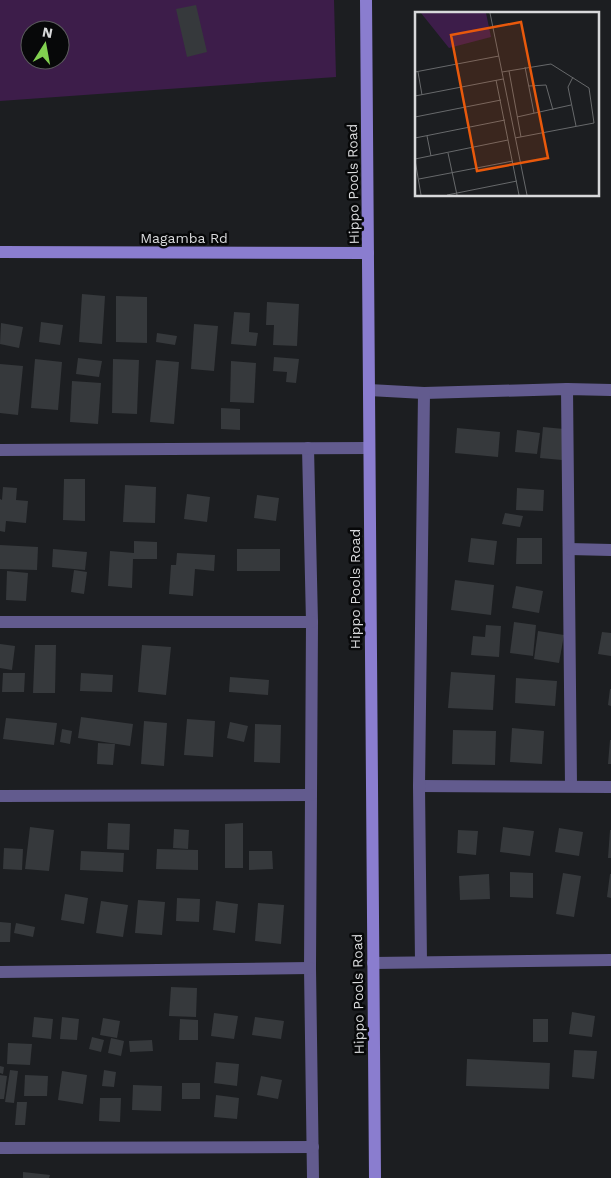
<svg xmlns="http://www.w3.org/2000/svg" width="611" height="1178" font-family="'Work Sans',sans-serif">
	<rect width="100%" height="100%" fill="#1c1e21"/>
	<path fill="#3d1d4a" fill-rule="evenodd" d="M0,0h334l2,77 -336,24zM30,30h30v30h-30z"/>
	<g fill="#36393c">
		<polygon points="196,5 207,52 187,57 176,9"/>
		<polygon points="82,294 105,296 102,344 79,342"/>
		<polygon points="116,296 147,297 147,343 116,342"/>
		<polygon points="267,302 299,304 297,346 273,345 274,325 266,325"/>
		<polygon points="234,312 250,313 249,332 258,333 256,346 231,344"/>
		<polygon points="41,322 63,325 60,345 39,342"/>
		<polygon points="1,323 23,327 19,348 0,344"/>
		<polygon points="194,324 218,326 214,371 191,369"/>
		<polygon points="157,333 177,336 175,345 156,342"/>
		<polygon points="274,357 299,359 296,383 286,382 287,372 273,371"/>
		<polygon points="78,358 102,361 99,377 76,374"/>
		<polygon points="35,359 62,362 58,410 31,408"/>
		<polygon points="113,359 139,360 137,414 112,413"/>
		<polygon points="156,360 179,362 174,424 150,422"/>
		<polygon points="231,361 256,363 254,403 230,402"/>
		<polygon points="0,364 23,366 18,415 0,413"/>
		<polygon points="72,381 101,383 98,424 70,422"/>
		<polygon points="221,408 240,409 240,430 221,429"/>
		<polygon points="543,427 564,429 562,460 540,458"/>
		<polygon points="457,428 500,432 498,457 455,453"/>
		<polygon points="517,430 540,433 537,454 515,452"/>
		<polygon points="64,479 85,479 85,521 63,520"/>
		<polygon points="125,485 156,487 155,523 123,522"/>
		<polygon points="3,487 17,488 16,500 28,501 26,523 6,521 5,532 0,531 0,499 2,500"/>
		<polygon points="517,488 544,490 543,511 516,510"/>
		<polygon points="187,494 210,497 207,522 184,519"/>
		<polygon points="257,495 279,498 276,521 254,518"/>
		<polygon points="505,513 523,516 520,527 502,524"/>
		<polygon points="471,538 497,541 494,565 468,562"/>
		<polygon points="517,538 542,538 542,564 516,564"/>
		<polygon points="134,541 157,542 157,559 133,559 132,588 108,586 110,551 134,553"/>
		<polygon points="0,545 38,547 37,570 0,569"/>
		<polygon points="53,549 87,552 85,570 52,567"/>
		<rect x="237" y="549" width="43" height="22"/>
		<polygon points="177,553 215,555 214,571 195,569 193,596 169,594 171,565 176,565"/>
		<polygon points="74,570 87,572 84,594 71,592"/>
		<polygon points="7,571 28,573 26,601 6,600"/>
		<polygon points="455,580 494,585 491,615 451,610"/>
		<polygon points="516,586 543,591 539,613 512,608"/>
		<polygon points="514,622 536,625 533,656 510,653"/>
		<polygon points="486,625 501,626 499,657 471,655 473,636 485,637"/>
		<polygon points="538,631 564,635 559,663 534,659"/>
		<polygon points="602,632 611,633 611,656 598,654"/>
		<polygon points="0,644 15,646 12,670 0,668"/>
		<polygon points="35,645 56,645 55,693 33,693"/>
		<polygon points="142,645 171,647 166,695 138,692"/>
		<polygon points="451,672 495,675 493,710 448,708"/>
		<polygon points="3,673 25,673 24,692 2,692"/>
		<polygon points="81,673 113,675 112,692 80,691"/>
		<polygon points="230,677 269,680 268,695 229,692"/>
		<polygon points="516,678 557,681 555,706 515,703"/>
		<polygon points="610,689 611,689 611,706 608,705"/>
		<polygon points="81,717 133,724 130,746 78,738"/>
		<polygon points="6,718 57,723 54,745 3,739"/>
		<polygon points="187,719 215,721 213,757 184,755"/>
		<polygon points="144,721 167,723 164,766 141,764"/>
		<polygon points="230,722 248,726 244,742 227,738"/>
		<polygon points="255,724 281,725 280,763 254,762"/>
		<polygon points="512,728 544,731 542,764 510,762"/>
		<polygon points="62,729 72,731 70,744 60,742"/>
		<polygon points="453,730 496,731 495,765 452,764"/>
		<polygon points="610,740 611,740 611,764 608,764"/>
		<polygon points="98,743 115,744 113,765 97,764"/>
		<polygon points="108,823 130,824 129,850 107,849"/>
		<polygon points="243,823 243,868 225,868 225,824"/>
		<polygon points="30,827 54,830 49,871 25,869"/>
		<polygon points="503,827 534,831 530,856 500,852"/>
		<polygon points="559,828 583,832 579,856 555,852"/>
		<polygon points="174,829 189,830 188,849 173,848"/>
		<polygon points="458,830 478,831 476,855 457,853"/>
		<polygon points="610,830 611,830 611,858 608,858"/>
		<polygon points="4,848 23,849 22,870 3,869"/>
		<polygon points="157,849 198,850 198,870 156,869"/>
		<polygon points="81,851 124,853 123,872 80,870"/>
		<polygon points="249,851 272,851 273,869 249,870"/>
		<polygon points="510,872 533,873 533,898 510,897"/>
		<polygon points="563,873 581,876 574,917 556,914"/>
		<polygon points="489,874 490,899 460,900 459,876"/>
		<polygon points="610,874 611,874 611,898 607,897"/>
		<polygon points="65,894 88,898 84,924 61,920"/>
		<polygon points="177,898 200,899 199,922 176,921"/>
		<polygon points="138,900 165,902 162,935 135,933"/>
		<polygon points="101,901 128,905 123,937 96,933"/>
		<polygon points="216,901 238,904 235,933 213,930"/>
		<polygon points="258,903 284,905 281,944 255,941"/>
		<polygon points="0,922 11,923 10,942 0,942"/>
		<polygon points="16,923 35,927 33,937 14,933"/>
		<polygon points="171,987 197,988 196,1017 169,1016"/>
		<polygon points="572,1012 595,1016 592,1037 569,1034"/>
		<polygon points="214,1013 238,1016 234,1039 211,1036"/>
		<polygon points="34,1017 53,1019 51,1039 32,1037"/>
		<polygon points="62,1017 79,1019 77,1040 60,1039"/>
		<polygon points="255,1017 284,1021 281,1039 252,1035"/>
		<polygon points="103,1018 120,1021 117,1038 100,1035"/>
		<polygon points="180,1019 198,1020 198,1040 179,1040"/>
		<rect x="533" y="1019" width="15" height="23"/>
		<polygon points="92,1037 104,1040 101,1052 89,1049"/>
		<polygon points="111,1038 124,1041 121,1056 108,1053"/>
		<polygon points="152,1040 153,1051 130,1052 129,1041"/>
		<polygon points="8,1043 32,1044 30,1065 7,1064"/>
		<polygon points="574,1050 597,1051 594,1079 572,1077"/>
		<polygon points="467,1059 550,1063 549,1089 466,1086"/>
		<polygon points="216,1062 239,1064 237,1086 214,1083"/>
		<polygon points="0,1066 4,1067 3,1074 0,1073"/>
		<polygon points="10,1070 18,1071 14,1103 5,1102"/>
		<polygon points="104,1070 116,1072 114,1087 102,1086"/>
		<polygon points="62,1071 87,1075 83,1104 58,1100"/>
		<polygon points="0,1075 7,1076 4,1099 0,1099"/>
		<polygon points="25,1075 48,1076 47,1096 24,1096"/>
		<polygon points="261,1076 282,1080 278,1099 257,1095"/>
		<rect x="182" y="1083" width="18" height="16"/>
		<polygon points="133,1085 162,1086 161,1111 132,1110"/>
		<polygon points="216,1095 239,1098 237,1119 214,1117"/>
		<polygon points="100,1098 121,1098 120,1122 99,1121"/>
		<polygon points="17,1102 27,1102 25,1125 15,1125"/>
		<polygon points="23,1172 50,1175 49,1178 23,1178"/>
	</g>
	<g fill="none" stroke-linecap="round" stroke-linejoin="round">
		<g stroke="#625b8e" stroke-width="12">
			<polyline points="567,389 571,786"/>
			<polyline points="369,390 424,393 567,389 611,390"/>
			<polyline points="308,448 312,622 310,968 313,1178"/>
			<polyline points="0,450 369,448"/>
			<polyline points="569,549 611,550"/>
			<polyline points="0,622 312,622"/>
			<polyline points="419,786 611,787"/>
			<polyline points="0,796 311,795"/>
			<polyline points="421,962 419,786 424,393"/>
			<polyline points="373,963 611,960"/>
			<polyline points="0,972 310,968"/>
			<polyline points="0,1148 313,1147"/>
		</g>
		<g stroke="#8a7dcf" stroke-width="12">
			<polyline points="366,0 375,1178"/>
			<polyline points="0,252 368,253"/>
		</g>
	</g>
	<g text-anchor="middle" dominant-baseline="central" stroke-width="5" stroke-linejoin="round" paint-order="stroke">
		<g font-size="14" fill="#d8d9db" stroke="#070809">
			<text transform="translate(353 184) rotate(-91)">Hippo Pools Road</text>
			<text x="184" y="238">Magamba Rd</text>
			<text transform="translate(355 589) rotate(-90)">Hippo Pools Road</text>
			<text transform="translate(358 994) rotate(-91)">Hippo Pools Road</text>
		</g>
	</g>
	<g transform="translate(415 12)">
		<rect width="184" height="184" fill="#1c1e21"/>
		<path d="M6,1h65l5,24 -42,11z" fill="#3d1d4a"/>
		<path fill="none" stroke="#67696b" stroke-width="1" d="M75,1l37,182M110,55l9,46M94,59l12,66M0,60l84,-16M3,60l4,23M87,60l49,-8 38,24 5,35 -79,15M158,65l-5,10 8,39M81,68l23,115M114,74l17,-1 7,25M0,84l88,-17M0,105l86,-17M102,105l54,-12M12,124l4,20M0,126l90,-18M33,141l9,42M0,147l93,-19M0,148l6,35M4,167l94,-18M32,183l70,-14"/>
		<path fill="#e8590c" fill-opacity="0.15" stroke="#e8590c" stroke-width="2.5" d="M106,10l27,136 -71,13 -26,-136z"/>
		<rect width="184" height="184" fill="none" stroke="#d8d9db" stroke-width="2.5"/>
	</g>
	<g transform="translate(45 45) rotate(11)"><circle r="24" fill="#070809" stroke="#5b5c5d"/>
	<path d="M0-4L9 19L0 12L-9 19Z" fill="#81d050"/>
	<text y="-8" font-size="14" font-weight="bold" text-anchor="middle" fill="#d8d9db">N</text>
	</g>
</svg>
